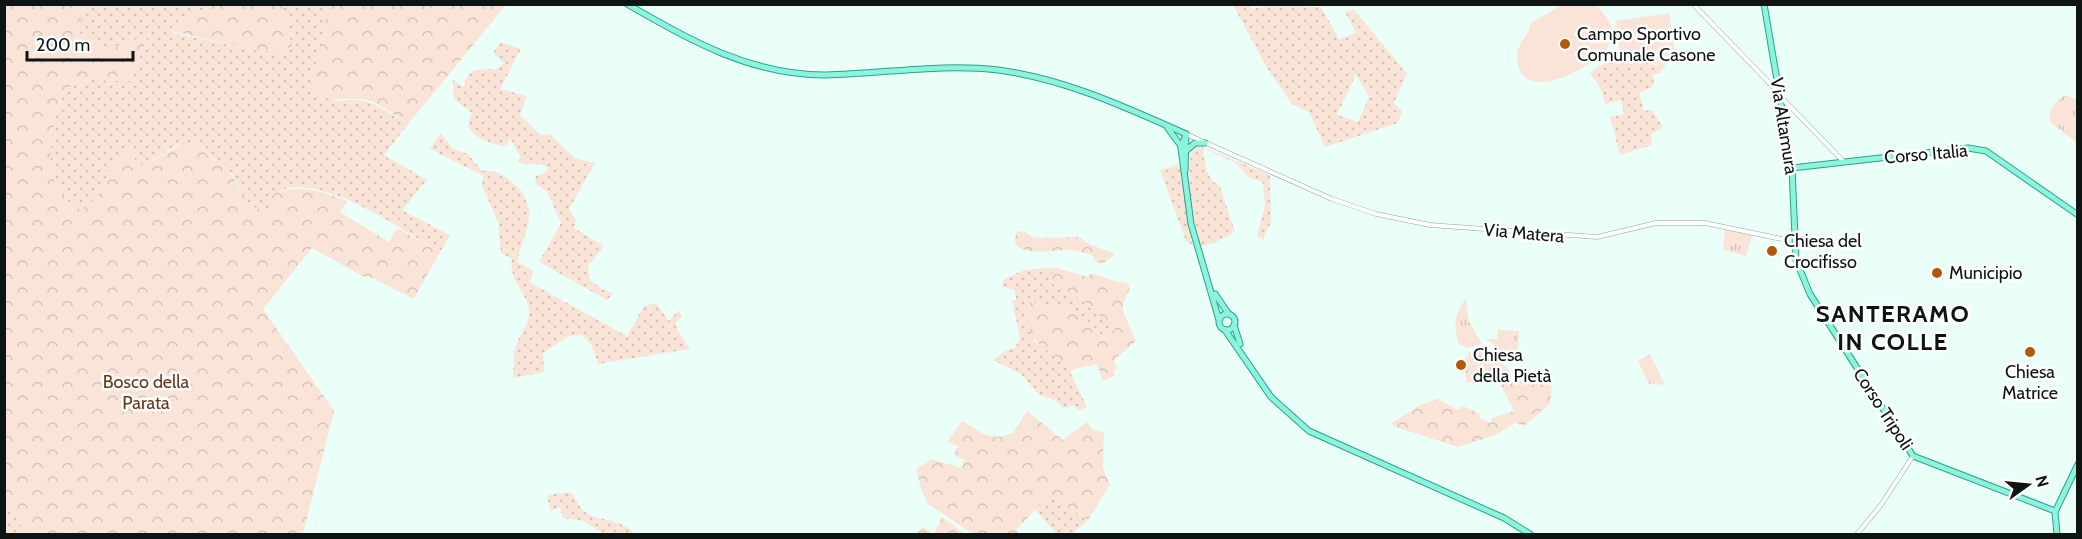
<svg xmlns="http://www.w3.org/2000/svg" width="2082" height="539" font-family="Cabin,sans-serif">
	<defs>
		<pattern id="grass-dots" width="8" height="8" patternUnits="userSpaceOnUse" patternTransform="scale(1.5)"><rect width="8" height="8" fill="#fae4d8"/><path d="M2 2h.1M6 6h.1" fill="none" stroke="#d5c3b8" stroke-width="1.8" stroke-linecap="round"/></pattern>
		<pattern id="forest-crowns" width="20" height="18" patternUnits="userSpaceOnUse" patternTransform="scale(1.5)"><rect width="20" height="18" fill="#fae4d8"/><path d="M2 6a3 3 0 1 1 6 0M12 15a3 3 0 1 1 6 0" fill="none" stroke="#d5c3b8"/></pattern>
		<pattern id="park-tufts" width="24" height="20" patternUnits="userSpaceOnUse" patternTransform="scale(1.5)"><rect width="24" height="20" fill="#fae4d8"/><path d="M3 7l-1-3M5 7V3M7 7l1-3M15 17l-1-3M17 17v-4M19 17l1-3" fill="none" stroke="#d5c3b8"/></pattern>
	</defs>
	<rect width="100%" height="100%" fill="#eafff8"/>
	<g fill="url(#grass-dots)" fill-rule="evenodd">
		<path d="M85,5h130l-41,18 -1,10 86,18 29,-17 -5,-29h41c7,24 -6,52 -14,75l27,21c39,-5 40,9 72,22l-25,32 43,25 -25,30 48,25 -10,17c-40,-23 -97,-65 -145,-65 -10,1 -18,5 -26,10l4,15 -25,-6 -16,-33 -33,-26 -22,-2 -34,21 -7,-4 -6,-14c-25,13 -22,53 -50,61 -35,-17 -33,-58 -25,-90 3,-11 5,-26 16,-33 18,-11 40,-3 59,-6l17,-42 -14,2 -24,10 -27,-15 -4,-5z"/>
		<path d="M1233,5h17l1,4 18,-3 52,1 18,32 17,-6 -11,-21 9,-2 53,63 -13,30 8,8 -4,12 -73,24 -16,-35 -17,-8 -25,-36zM1356,74l13,23 -11,25 -21,-7z"/>
		<path d="M501,42l20,7 -21,40 27,7 -7,19 22,21 8,-2 26,25 19,4 -26,46 7,11 -2,8 30,18 -16,20 2,14 12,9 11,4 -6,7 -68,-38 22,-39 -14,-31 -12,-9 1,-7 12,-5 -1,-4c-8,-6 -19,1 -29,-6l3,-3 -11,-20 -4,8c-14,-2 -29,-6 -38,-19l2,-11 3,-2 -19,-15 -1,-19 10,7 5,-12 6,-5 23,-1 7,-6 -11,-10z"/>
		<polygon points="1616,54 1656,65 1667,62 1661,72 1653,75 1654,84 1651,88 1639,93 1644,111 1652,110 1663,127 1651,135 1652,145 1620,155 1610,117 1624,114 1621,100 1605,104 1600,87 1590,73"/>
		<path d="M441,133l12,16 15,5 14,17c19,-4 45,20 47,39 2,16 -9,36 -12,52l17,9 -5,11 98,54 17,-30 12,-3 13,18 10,-11 3,7 -6,5 1,8 13,19 -92,15 -6,-18 -10,-11 -13,1 -26,17 1,19 -31,6c1,-9 0,-19 2,-28 2,-14 15,-24 14,-39 -2,-19 -21,-31 -17,-52l-11,-6 -3,-31 -16,-36 1,-10 -53,-27z"/>
		<path d="M1197,145l73,30 1,47 -8,18 -6,-4 8,-31 -2,-22 -16,-7 -11,-13 -32,-14c-1,13 3,31 16,37l15,46 -19,10 -16,5c-5,-22 -21,-87 -3,-102z"/>
		<polygon points="1179,164 1183,176 1192,245 1186,241 1160,170"/>
		<path d="M1046,268l7,4 -1,11 32,18 32,27 -12,11c-24,-31 -39,-33 -77,-37l7,39 41,28 -5,3 17,35 -9,4 -4,-6 -10,3 -9,-8 -16,-5 -18,-21 -28,-14 12,-9 10,-3 5,-10 -8,-38h4l-1,-9 -13,-5 2,-7 20,-9z"/>
		<path d="M571,492c3,5 6,11 10,16 14,16 37,7 54,26h-31l-21,-13 -20,-3 -3,-10 -10,3 -3,-16z"/>
		<polygon points="1049,495 1088,520 1072,534 1057,534 1035,510"/>
		<polygon points="8,508 28,534 5,534 4,509"/>
	</g>
	<g fill="url(#forest-crowns)">
		<path d="M4,5h81l-7,25 4,5 27,15 24,-10 14,-2 -17,43c-19,2 -41,-6 -59,5 -11,7 -13,22 -16,33 -7,32 -10,73 25,90 26,-8 28,-46 46,-62l4,1 6,14 7,4 41,-23 15,4 16,14 8,-1 26,46 23,6 -3,-16c28,-14 51,-5 79,5l-8,11 49,30 8,-14 43,24 -26,47 -46,-23 -4,1 -52,-29 -49,61 71,102 -31,123h-275l-20,-26 -3,1z"/>
		<polygon points="215,5 283,5 292,46 279,52 259,51 171,31 173,23"/>
		<path d="M324,5v-1l182,1 -97,118c-15,-6 -27,-20 -42,-23 -17,-3 -29,1 -47,-3l-10,-17c8,-23 21,-51 14,-75z"/>
		<path d="M1023,231l12,7 45,-1 7,6 28,11 -12,10 -7,-2 -4,-7c-10,-3 -19,-5 -29,-5 -13,1 -58,8 -46,-18z"/>
		<path d="M1046,268h12l29,9 5,-4c12,4 22,9 35,10l3,5 -7,16v7l13,30 -22,19 3,9 -4,1 2,6 -12,5 -6,-17 -22,5c-33,-22 -49,-24 -48,-67 38,4 53,6 77,37l11,-10 -31,-28 -33,-18 2,-10z"/>
		<polygon points="1486,349 1510,370 1510,375 1466,383 1465,357 1468,356 1468,353"/>
		<polygon points="1519,376 1537,384 1552,383 1550,404 1524,426 1515,423 1496,435 1458,447 1393,426 1392,423 1420,405 1438,399 1458,410 1463,406 1479,413 1480,418 1491,423 1492,418 1514,411 1500,384 1517,380"/>
		<path d="M1027,411l36,29 24,-18 6,8 11,2 -1,35 7,18 -22,35 -39,-25 -33,35 4,4h-47l-45,-30 -6,-12 -6,-23 15,-10 31,9 2,-8 -10,-5 4,-9 -11,-4 15,-21c21,12 27,21 51,12z"/>
		<polygon points="942,517 965,534 915,534 923,527 934,534"/>
	</g>
	<g fill="url(#park-tufts)">
		<path d="M2066,95l11,5v43l-27,-21c-2,-12 6,-22 16,-27z"/>
		<polygon points="1725,229 1752,236 1746,256 1723,250"/>
		<path d="M1466,299l3,23 13,22 -14,4 -9,-4c-6,-17 -5,-32 7,-45z"/>
		<polygon points="1498,330 1519,331 1518,349 1523,358 1512,362 1487,339 1497,339"/>
		<polygon points="1650,354 1665,385 1649,384 1638,361"/>
	</g>
	<g fill="#fae4d8">
		<path d="M1562,5h35l13,17c3,8 3,19 -3,26 -15,20 -89,61 -90,8 0,-13 12,-20 14,-33z"/>
		<polygon points="1669,13 1676,57 1658,64 1616,53 1619,49 1616,21"/>
	</g>
	<g fill="none" stroke-linecap="round" stroke-linejoin="round">
		<g stroke="#90a39d" stroke-width="5">
			<g id="minor">
				<polyline points="1693,4 1780,94"/>
				<polyline points="1781,97 1844,162"/>
				<polyline points="1186,134 1332,199 1376,214 1430,225 1597,237 1656,223 1705,223 1782,239 1795,248"/>
				<polyline points="1857,534 1881,505 1913,456"/>
			</g>
		</g>
		<g stroke="#2ea188" stroke-width="7">
			<g id="major">
				<path d="M627,4c63,36 123,71 198,71 58,-1 116,-12 173,-5 67,9 127,37 188,64"/>
				<polyline points="1764,4 1792,168 1796,260 1810,294 1913,456 2055,511"/>
				<polyline points="1167,127 1181,146"/>
				<polyline points="1186,134 1181,148 1191,224 1219,320"/>
				<polyline points="1187,150 1195,143 1205,143"/>
				<polyline points="1792,168 1968,148 1986,151 2078,215"/>
				<polyline points="1185,171 1186,134"/>
				<polyline points="1215,294 1228,313"/>
				<circle cx="1227" cy="322" r="8"/>
				<polyline points="1234,325 1240,344"/>
				<polyline points="1225,330 1271,397 1309,431 1504,518 1530,534"/>
				<polyline points="2057,534 2055,512 2078,464"/>
			</g>
		</g>
		<use href="#minor" stroke="#fff" stroke-width="4"/>
		<use href="#major" stroke="#8cf4de" stroke-width="5"/>
	</g>
	<g fill="#b55708" stroke="#fff" stroke-width="2">
		<circle cx="1565" cy="44" r="6"/>
		<circle cx="1772" cy="251" r="6"/>
		<circle cx="1937" cy="273" r="6"/>
		<circle cx="2030" cy="352" r="6"/>
		<circle cx="1461" cy="365" r="6"/>
	</g>
	<g text-anchor="middle" dominant-baseline="central" stroke-width="5" stroke-linejoin="round" paint-order="stroke">
		<g font-size="18" fill="#0d1411" stroke="#fff" text-anchor="start">
			<text x="1577" y="34">Campo Sportivo<tspan x="1577" dy="21">Comunale Casone</tspan></text>
			<text x="1784" y="241">Chiesa del<tspan x="1784" dy="21">Crocifisso</tspan></text>
			<text x="1949" y="273">Municipio</text>
			<text x="1473" y="355">Chiesa<tspan x="1473" dy="21">della Pietà</tspan></text>
			<text x="2030" y="372" text-anchor="middle">Chiesa<tspan x="2030" dy="21">Matrice</tspan></text>
		</g>
		<g font-size="18" fill="#0d1411" stroke="#fff">
			<text transform="translate(1784 126) rotate(81)">Via Altamura</text>
			<text transform="translate(1926 154) rotate(-5)">Corso Italia</text>
			<text transform="translate(1524 233) rotate(5)">Via Matera</text>
			<text transform="translate(1883 409) rotate(57)">Corso Tripoli</text>
		</g>
		<g font-size="18" fill="#663719" stroke="#fff">
			<text x="146" y="382">Bosco della<tspan x="146" dy="21">Parata</tspan></text>
		</g>
		<g font-size="24" font-weight="bold" letter-spacing="1.5" fill="#0d1411" stroke="#fff">
			<text x="1893" y="313">SANTERAMO<tspan x="1893" dy="28">IN COLLE</tspan></text>
		</g>
	</g>
	<rect width="2082" height="539" fill="none" stroke="#0d1411" stroke-width="12"/>
	<g transform="translate(2028 485) rotate(75)" stroke="#ffffff" stroke-width="4.5" paint-order="stroke">
	<path d="M0-4.5L10 22L0 15L-10 22Z" fill="#0d1411"/>
	<text y="-9" font-size="16" font-weight="bold" text-anchor="middle" fill="#0d1411">N</text>
	</g>
	<path d="M27 51v9h106v-9" fill="none" stroke="#0d1411" stroke-width="3"/>
	<text x="36" y="51" font-size="18" fill="#0d1411" stroke="#ffffff" stroke-width="4.5" paint-order="stroke">200 m</text>
</svg>
